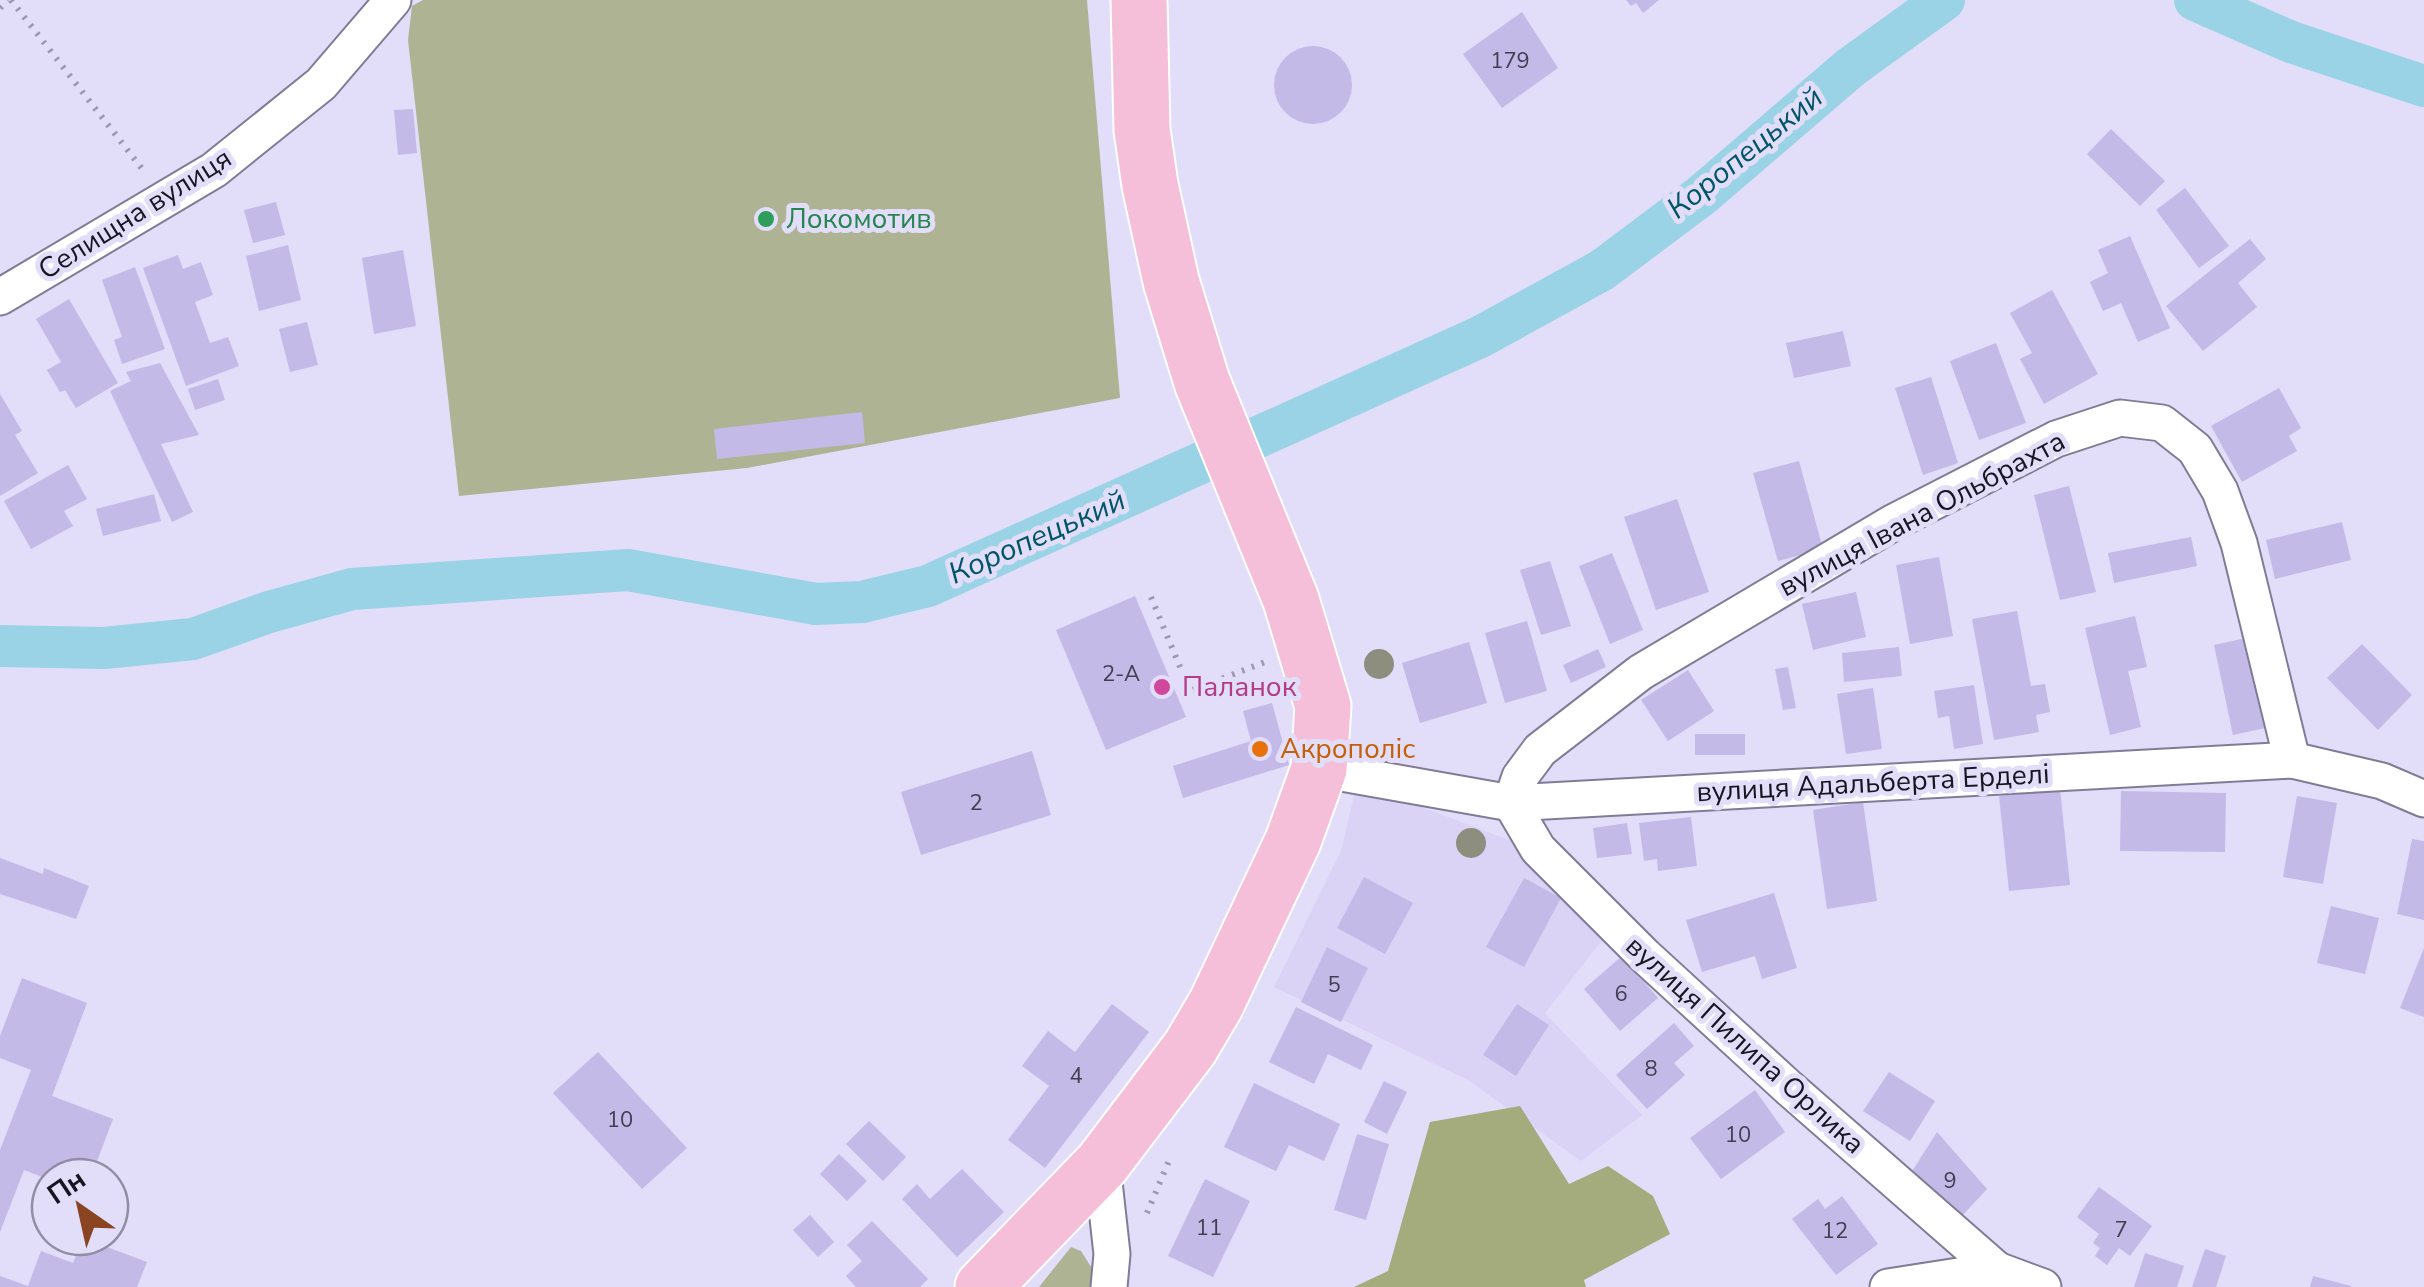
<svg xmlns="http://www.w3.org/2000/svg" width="2424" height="1287" font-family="'Nunito Sans',sans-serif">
	<rect width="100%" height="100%" fill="#e2ddf9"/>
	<polygon fill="#dad3f6" points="1357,783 1520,844 1607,934 1545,1013 1642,1115 1581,1161 1468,1080 1274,987 1341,851"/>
	<g fill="#aeb394">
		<polygon points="423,0 1087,0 1120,398 747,468 459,496 408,40 412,6"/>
		<polygon points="1071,1247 1081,1251 1093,1270 1095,1287 1039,1287"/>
	</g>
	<polygon fill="#a4ab7c" points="1520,1106 1569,1184 1608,1166 1653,1196 1670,1234 1584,1280 1586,1287 1354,1287 1388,1271 1430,1122"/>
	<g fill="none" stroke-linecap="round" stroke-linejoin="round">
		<g stroke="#99d3e5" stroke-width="42">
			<polyline points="2195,0 2291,42 2424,86"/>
			<polyline points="0,646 104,648 193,639 269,612 352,589 628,570 816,604 862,602 928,586 1480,337 1602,270 1702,195 1851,67 1944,0"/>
		</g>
	</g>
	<g fill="#c3bae8">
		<polygon points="1626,0 1659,0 1643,13 1636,3 1631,6"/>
		<polygon points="1522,12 1558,68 1502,108 1463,54"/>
		<circle cx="1313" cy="85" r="39"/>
		<polygon points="413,109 417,153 398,155 394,110"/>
		<polygon points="2111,129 2165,181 2140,206 2087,154"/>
		<polygon points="2185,188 2229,246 2199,268 2156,210"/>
		<polygon points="276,202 285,235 253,243 244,210"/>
		<polygon points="2130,236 2170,328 2138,342 2121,303 2103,311 2090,282 2108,273 2098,250"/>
		<polygon points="2250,239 2266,259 2238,283 2257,307 2203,351 2166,306"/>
		<polygon points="288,245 301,300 259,311 246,256"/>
		<polygon points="403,250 416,326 374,334 362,258"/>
		<polygon points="178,255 183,269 201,262 213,295 195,302 210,343 228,337 239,366 186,386 143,268"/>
		<polygon points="135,267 165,349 122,364 114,340 122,337 102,280"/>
		<polygon points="2052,290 2098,374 2044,404 2020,359 2032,353 2010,313"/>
		<polygon points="69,299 118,383 76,408 65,390 60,392 47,370 61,362 36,319"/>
		<polygon points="307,322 318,365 290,372 279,329"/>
		<polygon points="1843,331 1851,366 1794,378 1786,343"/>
		<polygon points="1996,343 2026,423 1979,440 1950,361"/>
		<polygon points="160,363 199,435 161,444 193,512 172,522 110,391 131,381 126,372"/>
		<polygon points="1931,377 1958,463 1923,475 1895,388"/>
		<polygon points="218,379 225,400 195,410 188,389"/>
		<polygon points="2279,388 2301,428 2289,436 2297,451 2242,482 2211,426"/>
		<polygon points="0,394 22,431 15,435 38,473 0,496"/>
		<polygon points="862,412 865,443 717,459 714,429"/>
		<polygon points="1799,461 1823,549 1778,561 1753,473"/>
		<polygon points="68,465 87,499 64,511 73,526 31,549 4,501"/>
		<polygon points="2069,486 2096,592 2060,600 2034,495"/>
		<polygon points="154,494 161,521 103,536 96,509"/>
		<polygon points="1677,499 1709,592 1656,610 1624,517"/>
		<polygon points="2342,522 2351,560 2275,579 2266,540"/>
		<polygon points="2191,537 2197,566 2114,583 2108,553"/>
		<polygon points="1612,553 1643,630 1610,644 1579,566"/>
		<polygon points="1939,557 1953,636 1910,644 1896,565"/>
		<polygon points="1550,561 1571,626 1541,635 1520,570"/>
		<polygon points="1856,592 1866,637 1813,650 1802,604"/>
		<polygon points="1135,596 1186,717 1106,750 1056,630"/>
		<polygon points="2017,611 2031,686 2045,684 2050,712 2036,715 2039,732 1994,740 1972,619"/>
		<polygon points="2135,616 2147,667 2128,671 2141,727 2110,735 2085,628"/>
		<polygon points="1527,621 1547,691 1505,703 1485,633"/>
		<polygon points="2251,637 2270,727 2233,735 2214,645"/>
		<polygon points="1469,642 1487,703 1420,723 1402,663"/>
		<polygon points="2362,644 2412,695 2378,730 2327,678"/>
		<polygon points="1899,647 1902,676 1844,682 1842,653"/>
		<polygon points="1598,649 1606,667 1571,683 1563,665"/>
		<polygon points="1788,667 1796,708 1783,710 1775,669"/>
		<polygon points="1688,670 1714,711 1668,741 1641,700"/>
		<polygon points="1974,685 1983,744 1954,749 1949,716 1938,718 1934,691"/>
		<polygon points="1873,688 1882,749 1846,754 1837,694"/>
		<polygon points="1272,703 1289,765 1183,798 1173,766 1251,741 1243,711"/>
		<rect x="1695" y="734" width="50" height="21"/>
		<polygon points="1032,751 1051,815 921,855 901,792"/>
		<polygon points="2060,789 2070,885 2009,891 1999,796"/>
		<polygon points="2121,791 2226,793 2225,852 2120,851"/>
		<polygon points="2297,796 2337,803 2323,884 2283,877"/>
		<polygon points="1863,802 1877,901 1827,909 1813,810"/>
		<polygon points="1691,817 1697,866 1658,871 1657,859 1644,861 1639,823"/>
		<polygon points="1627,823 1632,854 1597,858 1593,828"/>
		<polygon points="2412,839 2424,841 2424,920 2397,914"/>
		<polygon points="0,858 43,874 44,868 89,886 76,919 0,894"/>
		<polygon points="1364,877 1413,903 1385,954 1337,928"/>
		<polygon points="1524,878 1561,898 1524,967 1486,947"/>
		<polygon points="1774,893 1797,968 1762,979 1755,956 1702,972 1686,920"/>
		<polygon points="2331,906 2379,918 2365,974 2317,963"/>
		<polygon points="1327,947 1368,968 1341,1022 1301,1002"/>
		<polygon points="2424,948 2424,1017 2400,1008"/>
		<polygon points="1622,956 1658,998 1620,1031 1584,989"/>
		<polygon points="22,978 87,1003 52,1096 113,1119 91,1177 50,1177 50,1180 24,1170 0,1232 0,1150 31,1070 0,1058 0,1036"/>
		<polygon points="1112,1004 1149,1032 1045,1168 1008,1140 1049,1086 1022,1066 1048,1031 1075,1052"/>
		<polygon points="1517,1004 1549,1025 1516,1076 1483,1055"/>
		<polygon points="1296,1007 1373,1045 1361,1070 1328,1054 1314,1084 1269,1062"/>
		<polygon points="1674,1023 1694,1046 1674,1063 1685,1075 1647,1109 1616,1075"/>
		<polygon points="598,1052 687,1148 642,1189 553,1093"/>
		<polygon points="1889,1072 1935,1101 1910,1141 1863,1111"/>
		<polygon points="1384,1081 1407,1092 1387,1134 1364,1122"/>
		<polygon points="1254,1083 1340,1124 1324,1161 1289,1145 1276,1171 1224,1147"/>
		<polygon points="1755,1090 1785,1132 1721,1179 1690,1138"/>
		<polygon points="869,1121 906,1157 883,1181 846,1144"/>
		<polygon points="1937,1132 1987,1189 1960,1218 1911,1173"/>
		<polygon points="1357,1134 1389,1144 1366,1220 1334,1210"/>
		<polygon points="839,1154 867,1181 847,1201 820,1174"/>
		<polygon points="962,1169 1004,1212 957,1257 902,1199 917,1184 930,1199"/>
		<polygon points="1205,1179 1250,1201 1213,1277 1168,1256"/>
		<polygon points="2099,1187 2152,1226 2130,1256 2119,1248 2107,1265 2095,1256 2100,1248 2093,1243 2099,1234 2077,1217"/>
		<polygon points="1842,1196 1878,1244 1836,1275 1792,1219 1818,1199 1825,1209"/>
		<polygon points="810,1215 834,1242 818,1257 793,1230"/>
		<polygon points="872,1221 928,1279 920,1287 856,1287 846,1276 862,1261 847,1245"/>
		<polygon points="83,1238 147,1262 137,1287 0,1287 0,1276 28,1286 41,1251 73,1263"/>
		<polygon points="2205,1249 2226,1256 2216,1287 2192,1287"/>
		<polygon points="2145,1253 2184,1266 2177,1287 2134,1287"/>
		<polygon points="2313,1276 2351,1286 2351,1287 2310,1287"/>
	</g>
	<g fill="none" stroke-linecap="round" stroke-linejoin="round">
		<g stroke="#817c95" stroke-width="39">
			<g id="street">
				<polyline points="0,297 214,170 321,84 393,0"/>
				<polyline points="1319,769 1511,803 2292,760 2382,781 2424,799"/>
				<polyline points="1511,803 1520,777 1540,750 1641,672 1894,522 2056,439 2120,418 2162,423 2195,449 2220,491 2239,543 2292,760"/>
				<polyline points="1511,803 1538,849 1645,956 1789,1088 1997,1270"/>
				<polyline points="1102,1164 1112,1254 1109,1287"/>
				<polyline points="1888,1287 1997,1270 2043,1287"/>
			</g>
		</g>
		<g stroke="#fff" stroke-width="59">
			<polyline id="highway" points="983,1287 1102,1164 1190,1048 1216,1004 1293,841 1319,769 1323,706 1291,600 1202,382 1171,281 1150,185 1142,130 1139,0"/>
		</g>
		<g stroke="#9c98ae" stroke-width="6" stroke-dasharray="2.5 8" stroke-linecap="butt">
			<polyline points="11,0 143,170"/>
			<polyline points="0,8 8,0"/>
			<polyline points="1151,597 1190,691 1265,662"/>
			<polyline points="1147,1213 1171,1156"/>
		</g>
		<use href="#street" stroke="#fff" stroke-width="35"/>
		<use href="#highway" stroke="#f6bfd9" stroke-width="55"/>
	</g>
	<g fill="#8d8e7d">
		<circle cx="1379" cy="664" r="15"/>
		<circle cx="1471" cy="843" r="15"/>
	</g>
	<circle fill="#2e9e5b" stroke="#e2ddf9" stroke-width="4" cx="766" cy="219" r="10"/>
	<circle fill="#d1479c" stroke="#e2ddf9" stroke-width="4" cx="1162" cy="687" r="10"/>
	<circle fill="#e8710a" stroke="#e2ddf9" stroke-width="4" cx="1260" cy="749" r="10"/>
	<g text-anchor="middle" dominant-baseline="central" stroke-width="10" stroke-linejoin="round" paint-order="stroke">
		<g font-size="22" fill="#423e51">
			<text x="1510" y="61">179</text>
			<text x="1121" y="674">2-А</text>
			<text x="976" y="803">2</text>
			<text x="1334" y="985">5</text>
			<text x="1621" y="994">6</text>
			<text x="1651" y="1069">8</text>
			<text x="1076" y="1076">4</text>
			<text x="620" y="1120">10</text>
			<text x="1738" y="1135">10</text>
			<text x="1950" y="1181">9</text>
			<text x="1209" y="1228">11</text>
			<text x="2121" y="1230">7</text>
			<text x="1835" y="1231">12</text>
		</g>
		<g font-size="28" fill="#17151f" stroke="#e2ddf9">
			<text transform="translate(135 214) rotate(-32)">Селищна вулиця</text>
			<text transform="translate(1922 514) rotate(-28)">вулиця Івана Ольбрахта</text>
			<text transform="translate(1873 783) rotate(-3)">вулиця Адальберта Ерделі</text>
			<text transform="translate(1745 1045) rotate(42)">вулиця Пилипа Орлика</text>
		</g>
		<g font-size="28" fill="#27864d" stroke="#e2ddf9" text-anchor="start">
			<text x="786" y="219">Локомотив</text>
		</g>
		<g font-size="28" fill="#b23c85" stroke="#e2ddf9" text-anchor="start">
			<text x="1182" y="687">Паланок</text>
		</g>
		<g font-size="28" fill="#c56008" stroke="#e2ddf9" text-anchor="start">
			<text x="1280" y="749">Акрополіс</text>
		</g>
		<g font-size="30" font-style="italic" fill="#005568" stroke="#e2ddf9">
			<text transform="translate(1745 153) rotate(-39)">Коропецький</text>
			<text transform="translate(1037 537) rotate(-24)">Коропецький</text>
		</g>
	</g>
	<g transform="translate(80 1207) rotate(326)"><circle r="48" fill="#e2ddf9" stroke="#918da2" stroke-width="2.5"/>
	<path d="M0-8L18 38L0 25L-18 38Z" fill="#8b4421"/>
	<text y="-15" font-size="28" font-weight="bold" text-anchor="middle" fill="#17151f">Пн</text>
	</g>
</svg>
